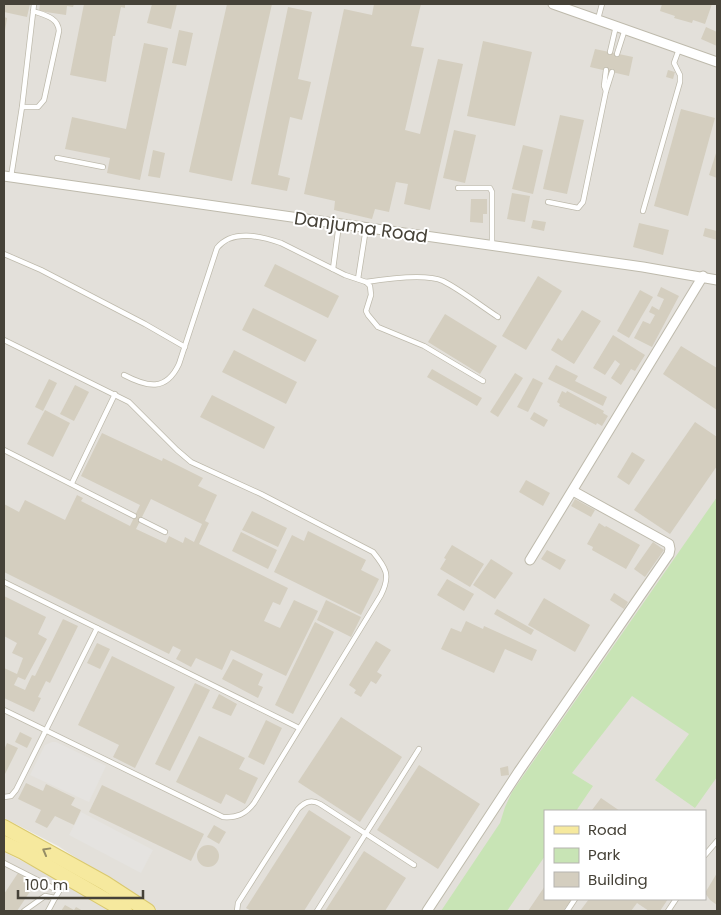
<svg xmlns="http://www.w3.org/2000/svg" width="721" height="915" font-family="Poppins,sans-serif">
	<rect width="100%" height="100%" fill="#f3f1e9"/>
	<g fill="#e3e0da" fill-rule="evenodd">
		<path d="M4,4h713v907h-559l-100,-65 -54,-28zM545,811h160v88h-160z"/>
		<polygon points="4,852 36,868 112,911 4,911"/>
	</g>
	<polygon fill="#c8e4b5" points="717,497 717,777 695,808 655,780 689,734 632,696 572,773 593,786 576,811 545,811 545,856 507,911 441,911 500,823 505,807 512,792"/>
	<g fill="#e5e3e0">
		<polygon points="52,742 56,742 106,766 89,802 30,775 45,745"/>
		<polygon points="81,812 153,850 141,873 69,835"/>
	</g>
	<g fill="#d4cebf" fill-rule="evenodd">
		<polygon points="4,4 30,4 27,17 4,12"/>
		<polygon points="40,4 74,4 73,7 67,6 66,15 39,11"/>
		<polygon points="84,4 125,4 125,8 121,7 115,36 113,36 106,82 70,75"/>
		<polygon points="152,4 177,4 171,29 147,23"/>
		<polygon points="227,4 272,4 232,181 189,172"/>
		<polygon points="374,4 421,4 411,46 424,48 405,130 420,134 438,59 463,64 430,210 404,204 408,184 396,182 389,212 375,209 372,219 334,210 335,201 304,194 344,9 372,15"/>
		<polygon points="662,4 712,4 705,24 693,20 692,23 674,18 675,16 660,11"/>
		<polygon points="288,7 312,12 298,79 311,82 302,120 290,117 278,175 290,178 287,191 251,184"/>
		<polygon points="4,17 7,18 5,31 4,31"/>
		<polygon points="706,27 717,32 717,46 701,39"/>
		<polygon points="179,30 193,33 186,66 172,63"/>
		<polygon points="483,41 532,52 515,126 467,116"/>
		<polygon points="144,43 168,48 140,180 107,173 110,158 65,149 72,117 126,129"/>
		<polygon points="595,49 633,57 629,76 590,67"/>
		<polygon points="668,70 675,72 673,79 666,77"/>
		<polygon points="681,109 715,118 688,216 654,206"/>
		<polygon points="560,115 584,120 567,194 543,189"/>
		<polygon points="454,130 476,135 465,183 443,178"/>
		<polygon points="523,145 543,150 533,194 512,189"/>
		<polygon points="153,150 165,153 160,178 148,176"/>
		<polygon points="717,150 717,178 709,175"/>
		<polygon points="512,193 530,196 525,222 507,219"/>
		<polygon points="471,199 487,199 487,214 483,214 483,223 470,222"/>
		<polygon points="533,220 546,222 544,231 531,228"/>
		<polygon points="639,223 669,230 663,255 633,247"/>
		<polygon points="705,228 717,231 717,240 703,236"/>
		<polygon points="275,264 339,296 328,318 264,286"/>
		<polygon points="538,276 562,291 526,350 502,336"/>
		<polygon points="661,287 679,296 652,347 634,338 643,321 650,324 655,315 649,312 652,306 659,310 664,299 657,296"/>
		<polygon points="640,290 653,297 629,338 617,331"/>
		<polygon points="253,308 317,340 305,362 242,330"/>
		<polygon points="582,310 601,321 574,364 551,350 558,338 562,341"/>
		<polygon points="445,314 497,346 480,374 428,342"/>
		<polygon points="613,335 645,355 635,371 631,369 621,385 611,378 620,364 615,360 605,375 593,368"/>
		<polygon points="681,346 717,368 717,410 663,374"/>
		<polygon points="234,350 297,382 286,404 222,372"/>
		<polygon points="556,365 578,376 575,381 607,397 603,406 548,379"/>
		<polygon points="432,369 482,398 477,406 427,377"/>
		<polygon points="515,373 523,378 498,417 490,412"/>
		<polygon points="533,378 543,383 528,412 517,407"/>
		<polygon points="49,379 57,383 43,411 35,407"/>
		<polygon points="75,385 89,392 74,421 60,414"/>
		<polygon points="562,391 566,393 567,391 604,411 603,413 608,416 602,426 597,423 596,425 559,406 560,404 557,402"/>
		<polygon points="212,395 275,427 264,449 200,417"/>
		<polygon points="45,410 70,423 53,457 27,444"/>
		<polygon points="534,412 548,420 544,427 530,419"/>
		<polygon points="695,422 717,437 717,466 670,534 634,510"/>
		<path d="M102,433l60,28 1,-3 40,20 -5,8 19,9 -12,26 4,2 -10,21 89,44 -8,17 -7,-3 -9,19 16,7 14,-28 24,11 -32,65 -55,-26 -9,20 -26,-12 -5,9 -15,-8 5,-9 -8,-4 -4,8 -165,-82v-68l15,8 6,-12 40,20 12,-25 6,3 -2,3 49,25 10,-21 -59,-29zM151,499l51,25 -8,18 -9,-5 -2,6 -14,-7 -3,7 -30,-14z"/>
		<polygon points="632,452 645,460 629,485 617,477"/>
		<polygon points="526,480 550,493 543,506 519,492"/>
		<polygon points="575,499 595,510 591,517 571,506"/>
		<polygon points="252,511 287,528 278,547 242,530"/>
		<polygon points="599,523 605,527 606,526 640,545 626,569 592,550 593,547 587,544"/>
		<polygon points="308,531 366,560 361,570 379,579 361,615 274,572 292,535 304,541"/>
		<polygon points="241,532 277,550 268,569 232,551"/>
		<polygon points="653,542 664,550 645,577 634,569"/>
		<polygon points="452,545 484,564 470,587 440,569 446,559 444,558"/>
		<polygon points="547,550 566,560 560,570 541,559"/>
		<polygon points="491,559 513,573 495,599 473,585"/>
		<polygon points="447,579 474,594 464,611 437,595"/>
		<polygon points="614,593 628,602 624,609 610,600"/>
		<polygon points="4,596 46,617 38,634 47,639 25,680 18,677 14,685 25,690 32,675 35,676 63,619 78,626 50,683 46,681 38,697 41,698 34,712 4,698 4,668 17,674 23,658 12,653 17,643 4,636"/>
		<polygon points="544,598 590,625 575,652 528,625"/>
		<polygon points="326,600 361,617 351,637 317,620"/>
		<polygon points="497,609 534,630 531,635 494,614"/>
		<polygon points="466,621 483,629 484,626 537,650 532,661 505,649 494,673 441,649 451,628 461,632"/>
		<polygon points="315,622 334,632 293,714 275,705"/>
		<polygon points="376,641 391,650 377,672 382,675 376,684 371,681 361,697 354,693 356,690 349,685"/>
		<polygon points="97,643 110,649 100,669 87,663"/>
		<polygon points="112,656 175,687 135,768 113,757 119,745 78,725"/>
		<polygon points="233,659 263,674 258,685 263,687 258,698 222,679"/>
		<polygon points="195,683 210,690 170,771 155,764"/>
		<polygon points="219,694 237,704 231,716 212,708"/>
		<polygon points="341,717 402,757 360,822 298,782"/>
		<polygon points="266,720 282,728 264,765 248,757"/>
		<polygon points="20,732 32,738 27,748 15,742"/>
		<polygon points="199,736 245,758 239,769 258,778 245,804 226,794 221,804 176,782"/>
		<polygon points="7,743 18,748 4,776 4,750"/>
		<polygon points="419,765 480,804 438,869 377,830"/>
		<polygon points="508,766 509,775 501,776 500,768"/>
		<polygon points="26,783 43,791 46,784 75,798 71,805 81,810 74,825 55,816 47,828 35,822 41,810 18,799"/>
		<polygon points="102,785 204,834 191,861 89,812"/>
		<polygon points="601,798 620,811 595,811 592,810"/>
		<polygon points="309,810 351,837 304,911 251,911 246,908"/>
		<polygon points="214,825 226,832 219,844 207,837"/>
		<circle cx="208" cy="856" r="11"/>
		<polygon points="364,851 406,878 385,911 325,911"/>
		<polygon points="18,873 35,884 17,911 4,911 4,894"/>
		<polygon points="717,873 717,905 710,900 705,893"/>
		<polygon points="545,886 545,899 572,899 563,911 528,911"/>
		<polygon points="589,899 668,899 660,911 649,911 637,903 631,911 580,911"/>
		<polygon points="65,905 74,910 76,907 83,911 61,911"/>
	</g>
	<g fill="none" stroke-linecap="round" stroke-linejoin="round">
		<g stroke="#bebaac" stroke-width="6">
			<g id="service">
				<polyline points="598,19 602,4"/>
				<polyline points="610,52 616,26"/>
				<polyline points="617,54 625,29"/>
				<polyline points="606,70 604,86 606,91"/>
				<path d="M22,107h16l6,-7 15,-69c-1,-14 -15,-16 -26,-20"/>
				<polyline points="57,158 103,167"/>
				<polyline points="11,177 22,107 34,4"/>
				<polyline points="458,188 490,188 492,192 492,245"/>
				<polyline points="548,202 578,208 583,202 606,91 612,72"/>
				<polyline points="643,211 680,82 680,75 674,63 679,49"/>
				<polyline points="4,254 41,270 145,324 185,347"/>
				<polyline points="333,269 339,224"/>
				<polyline points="358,279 366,228"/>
				<path d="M366,282c19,-3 59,-9 77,-1 18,9 38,25 55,36"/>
				<path d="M4,340l125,62 48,48 14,12 70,32 112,58c13,16 18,23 8,43l-127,208c-8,11 -17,15 -31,14l-219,-107"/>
				<path d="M124,375c23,12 42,17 55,-11l38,-116c15,-19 43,-12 64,-5l64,32 21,7 4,4 1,9 -5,16 2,4 10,12 46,19 59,35"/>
				<polyline points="4,450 134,516"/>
				<polyline points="72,483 115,394"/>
				<polyline points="141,520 165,532"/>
				<polyline points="4,582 299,728"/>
				<polyline points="4,797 11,796 16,790 97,628"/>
				<polyline points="705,855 717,841"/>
				<polyline points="4,863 59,891"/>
				<polyline points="24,911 45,896 55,898"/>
				<polyline points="48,911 55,898 66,880"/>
				<path d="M237,911l1,-8 60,-94c7,-7 13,-10 22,-5l94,61"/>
				<polyline points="317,911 419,749"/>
				<polyline points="567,911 575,899"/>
				<polyline points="668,911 676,899"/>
			</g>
		</g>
		<g stroke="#bebaac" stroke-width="11">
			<g id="minor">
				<polyline points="553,4 717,62"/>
				<polyline points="4,176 643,267 717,280"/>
				<polyline points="530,560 703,276"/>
				<polyline points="427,911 519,771 669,554 670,549 669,544 573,491"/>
			</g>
		</g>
		<g stroke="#dac96f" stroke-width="16">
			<g id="primary">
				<polyline points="4,827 105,883 148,911"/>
				<polyline points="4,843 23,852 125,911"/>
			</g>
		</g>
		<use href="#service" stroke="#fff" stroke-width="4.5"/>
		<use href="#minor" stroke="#fff" stroke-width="9"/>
		<use href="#primary" stroke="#f6e99e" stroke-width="14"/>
	</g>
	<defs><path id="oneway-chevron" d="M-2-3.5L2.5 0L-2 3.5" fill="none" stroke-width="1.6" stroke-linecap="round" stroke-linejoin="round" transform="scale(1.25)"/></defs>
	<use stroke="#958d66" href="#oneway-chevron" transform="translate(46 851) rotate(-151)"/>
	<g text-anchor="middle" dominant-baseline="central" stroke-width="4" stroke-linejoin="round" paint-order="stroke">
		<g font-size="18" fill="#464238" stroke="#fff">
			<text transform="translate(361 227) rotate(8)">Danjuma Road</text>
		</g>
	</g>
	<rect width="721" height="915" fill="none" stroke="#464238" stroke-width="10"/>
	<rect x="544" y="810" width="162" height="90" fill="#ffffff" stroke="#b5b3af"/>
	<rect x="554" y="826" width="25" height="8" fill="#f6e99e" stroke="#b5b3af"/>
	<text x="588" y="835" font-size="15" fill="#464238">Road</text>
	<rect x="554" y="848" width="25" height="15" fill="#c8e4b5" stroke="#b5b3af"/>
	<text x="588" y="860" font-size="15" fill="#464238">Park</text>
	<rect x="554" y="872" width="25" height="15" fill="#d4cebf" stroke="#b5b3af"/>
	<text x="588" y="885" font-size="15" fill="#464238">Building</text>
	<path d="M18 890v8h125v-8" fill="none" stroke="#464238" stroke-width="2.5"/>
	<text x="25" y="890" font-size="15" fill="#464238" stroke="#ffffff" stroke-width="4" paint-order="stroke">100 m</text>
</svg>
